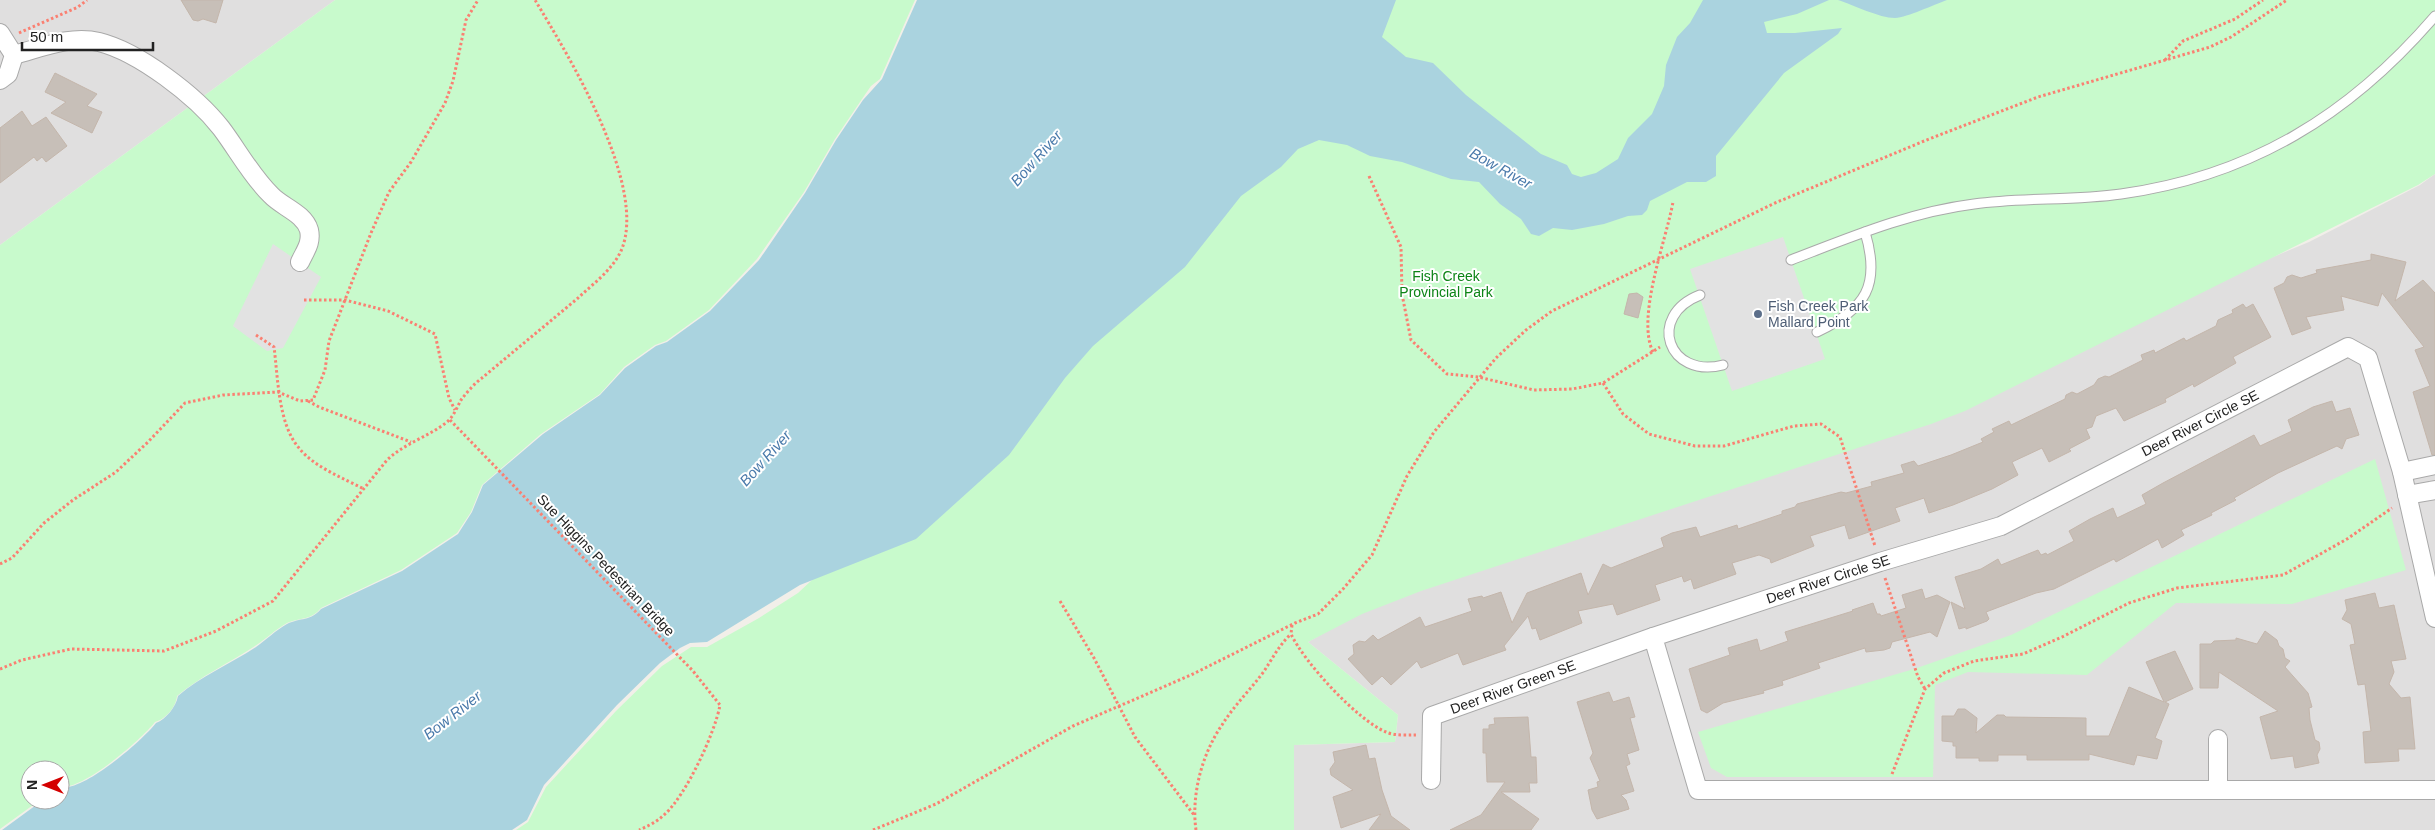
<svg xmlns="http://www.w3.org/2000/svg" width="2435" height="830" font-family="Arial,sans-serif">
	<rect width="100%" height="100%" fill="#f2efe9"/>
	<g fill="#e0dfdf">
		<polygon points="0,0 335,0 0,245"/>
		<polygon points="2435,174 2435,830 1294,830 1294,745 1395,742 1398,715 1308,642 1364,610 1696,497 2309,242 2420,185"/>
	</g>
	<g fill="#c8facc">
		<path d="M335,0h580l-35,79 -9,7 -9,13 -27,40 -31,53 -47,67 -48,51 -43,31 -11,4 -31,22 -24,27 -59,40 -59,51 -11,27 -14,21 -56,37 -80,38c-11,13 -20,9 -34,15 -11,6 -21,16 -32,23 -26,17 -54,30 -78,50 -1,11 -11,23 -22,26 -13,17 -75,71 -95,64v-16h-30v30h10l-40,29v-584z"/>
		<polygon points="1274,0 2435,0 2435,174 2418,185 1965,411 1931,424 1421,591 1362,614 1308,642 1398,715 1395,742 1294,745 1294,830 516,830 528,822 546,787 616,711 662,666 691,647 707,647 759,618 798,593 841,553"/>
		<polygon points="2375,459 2406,570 2292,604 2176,603 2087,675 1968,672 1935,685 1933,777 1727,777 1711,768 1698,732 1914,669 2011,635"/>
	</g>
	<g fill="#e2e2e2">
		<polygon points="1783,237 1825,359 1732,391 1690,269"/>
		<polygon points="273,244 321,277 283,348 267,351 233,326"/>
	</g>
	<g fill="#aad3df">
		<path d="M917,0h479l-14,37 24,20 27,6 33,32 75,59 26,11 5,9 9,3 15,-4 22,-14 10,-21 24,-24 12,-28 2,-21 11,-28 13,-14 13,-23h126l-32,14 -33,8 3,11h28l47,-5 -4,6 -54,39 -68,83v20l-10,6h-19l-37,19 -3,9 -5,5 -14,1 -24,8 -32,6 -19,-2 -14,8 -8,-2 -10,-15 -21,-15 -21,-22 -28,-3 -49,-17 -32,-6 -23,-11 -28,-5 -21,9 -17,18 -40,29 -56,71 -92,79 -28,32 -56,77 -93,84 -116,46 -93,57 -17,1 -10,5 -20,15 -43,42 -73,80 -17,35 -15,10h-510l41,-30h17v-13c22,6 82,-46 96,-64 10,-4 20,-16 22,-27 23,-20 52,-32 78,-49 10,-7 20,-17 31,-23 14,-7 23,-2 34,-15l81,-38 56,-37 14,-22 11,-27 60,-51 57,-39 25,-27 31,-22 11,-4 43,-31 49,-51 46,-67 31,-53 27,-40 19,-21z"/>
		<path d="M1838,0h109c-14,5 -39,17 -52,18 -16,0 -41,-13 -57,-18z"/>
	</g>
	<g fill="#c7bfb8" stroke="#c4b6ab">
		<polygon points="181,0 223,0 216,23 203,19 198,21 193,20"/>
		<polygon points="55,73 97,94 87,106 102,112 92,133 51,113 66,102 45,92"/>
		<polygon points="22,111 32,126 46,117 67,146 46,162 42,157 37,161 34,157 0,183 0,128"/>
		<polygon points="2371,254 2406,262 2395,301 2423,280 2435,293 2435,455 2432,455 2413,392 2430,386 2415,350 2424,347 2382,293 2378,306 2341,296 2344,310 2306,317 2311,328 2292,335 2274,288 2284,283 2287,277 2292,275 2301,278 2317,273 2316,270 2371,260"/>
		<polygon points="1637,293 1643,297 1638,318 1624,314 1629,294"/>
		<polygon points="2243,304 2246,308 2253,304 2271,337 2233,357 2236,363 2194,387 2193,384 2165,399 2166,402 2124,421 2116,408 2096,416 2092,427 2086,429 2090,438 2069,449 2071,451 2049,462 2042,448 2012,462 2018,475 1992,489 1953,505 1929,513 1924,498 1895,508 1900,521 1849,539 1845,525 1810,536 1814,546 1771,563 1770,559 1759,555 1732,563 1736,574 1694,589 1691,579 1684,582 1682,576 1655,585 1660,600 1617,615 1613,604 1578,611 1582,623 1540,640 1536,628 1532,629 1528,616 1504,646 1506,650 1463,665 1458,653 1421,668 1417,661 1391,685 1382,676 1372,685 1348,659 1354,654 1353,645 1359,641 1365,642 1373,635 1378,640 1420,617 1425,627 1472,611 1468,599 1482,596 1483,598 1501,592 1512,623 1527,593 1581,573 1588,595 1603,564 1611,568 1664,547 1661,538 1672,533 1696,527 1700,537 1737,525 1738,529 1782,514 1782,511 1795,507 1797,504 1841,492 1846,493 1872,486 1871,482 1904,473 1901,465 1914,461 1918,466 1951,455 1983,442 1981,439 1994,432 1992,429 2009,421 2011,425 2065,399 2066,395 2072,392 2077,394 2094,385 2098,379 2105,376 2109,377 2143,360 2141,355 2154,350 2155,353 2184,338 2186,341 2216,326 2218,320 2233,313 2232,310"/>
		<polygon points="2332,401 2336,412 2350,408 2359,435 2346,439 2342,449 2337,446 2278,473 2234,498 2236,500 2211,513 2212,515 2181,530 2184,535 2162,548 2158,539 2116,562 2114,559 2054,589 2036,593 1986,612 1989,619 1987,621 1966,629 1966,627 1959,629 1951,602 1965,609 1955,577 1981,569 1998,559 2001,565 2038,550 2041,555 2046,553 2047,555 2074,541 2069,531 2090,519 2113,508 2117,518 2146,504 2142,495 2163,483 2254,435 2260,446 2292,431 2288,420 2313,407"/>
		<polygon points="1922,589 1925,599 1937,595 1950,602 1937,637 1930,632 1892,642 1890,648 1884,650 1866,652 1865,648 1818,663 1820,668 1782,681 1783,685 1763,691 1764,693 1723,703 1707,713 1701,710 1689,669 1730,655 1728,648 1757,639 1760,651 1788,641 1785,632 1853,611 1852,610 1873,603 1877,614 1880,614 1881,616 1906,608 1902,595"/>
		<polygon points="2375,593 2379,608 2394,605 2406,659 2391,661 2394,672 2389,684 2401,698 2410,697 2415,749 2398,749 2399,761 2365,763 2363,732 2371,731 2365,684 2358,685 2350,645 2355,644 2351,624 2342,619 2347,610 2345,600"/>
		<polygon points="2265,631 2277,640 2279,646 2283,649 2285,658 2290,661 2285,667 2308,693 2312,707 2309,708 2310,720 2315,740 2319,742 2320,749 2317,755 2319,763 2295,768 2293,756 2271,759 2260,717 2278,711 2219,672 2218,688 2200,688 2200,644 2211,644 2214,641 2236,640 2236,638 2257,644"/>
		<polygon points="2175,651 2193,689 2165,702 2169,704 2155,738 2162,741 2157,759 2137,755 2134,765 2089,754 2089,760 2027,760 2027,755 1998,755 1998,761 1979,761 1979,758 1956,758 1956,746 1953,746 1953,742 1942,741 1942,716 1954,716 1958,709 1965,709 1977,718 1976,733 1997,715 2004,715 2006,717 2086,718 2086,736 2109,736 2129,687 2164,702 2146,662"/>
		<polygon points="1609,692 1613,702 1629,697 1635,717 1630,718 1639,750 1627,754 1630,764 1626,766 1634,791 1621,795 1626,800 1629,809 1597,819 1592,810 1588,790 1598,787 1597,782 1600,781 1590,758 1593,753 1577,702"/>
		<polygon points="1528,717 1531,757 1536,757 1537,783 1529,783 1530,792 1501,792 1539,819 1531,830 1450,830 1481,815 1505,782 1487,782 1486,753 1483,753 1483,729 1489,729 1489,725 1495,724 1494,718"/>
		<polygon points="1366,745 1369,759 1375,758 1382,790 1391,816 1410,830 1369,830 1381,814 1341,828 1333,797 1353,790 1331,775 1330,769 1335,762 1333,752"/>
	</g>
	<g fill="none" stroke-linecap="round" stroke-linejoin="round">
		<g stroke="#a9a9a9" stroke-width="11">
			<g id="service">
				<path d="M1791,260c60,-23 119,-48 183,-56 49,-7 99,-3 147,-10 130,-18 229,-79 314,-178"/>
				<path d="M1700,295c-54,21 -32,84 23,70"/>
				<path d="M1817,332c49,-23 64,-47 48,-100"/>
			</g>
		</g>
		<g stroke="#a9a9a9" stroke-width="20">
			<g id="minor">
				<polyline points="0,33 14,55 8,74 0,80"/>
				<path d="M14,55c27,-7 56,-20 85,-13 40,10 97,54 122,86 16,21 31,49 50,67 11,12 33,18 38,35 3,13 -4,21 -9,32"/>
				<polyline points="2402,472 2435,465"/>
				<polyline points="2407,495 2435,490"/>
				<polyline points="2435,618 2402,472 2368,358 2348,347 2001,526 1880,562 1653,637 1698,790 2435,790"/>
				<polyline points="2218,739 2218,789"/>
				<polyline points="1431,780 1432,716 1653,637"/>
			</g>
		</g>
		<g stroke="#fa8072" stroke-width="3" stroke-dasharray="2.5 2.5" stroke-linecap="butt">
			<polyline points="19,33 78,7 87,0"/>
			<polyline points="2165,60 2183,41 2235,19 2263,0"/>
			<polyline points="1369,176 1401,247 1402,294 1411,340 1447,374 1478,377 1534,390 1572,389 1603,383 1660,347"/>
			<polyline points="304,300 345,300 388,311 435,334 449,398 455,410"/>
			<path d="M256,335l18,12c4,30 4,77 25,101 15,19 44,30 65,41"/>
			<path d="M1653,352c-17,-35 13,-111 20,-150"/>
			<polyline points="1603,383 1623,414 1649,434 1695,446 1724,446 1794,426 1821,424 1840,437 1875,546"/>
			<polyline points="308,401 319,407 411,442"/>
			<path d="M450,420l243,251 27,34c-5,28 -34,90 -55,109 -8,8 -17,12 -26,16"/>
			<polyline points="0,564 12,558 44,523 73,500 116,472 148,442 185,403 223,395 278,392 300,401 313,400 325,370 329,341 371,233 389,192 411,162 445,103 453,81 466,20 478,0"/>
			<polyline points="1885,578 1918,677 1925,689"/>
			<polyline points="1060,601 1094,658 1135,737 1194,815"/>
			<path d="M1292,625l-1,9c13,28 66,86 95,98 9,4 21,3 30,3"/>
			<path d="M0,669l22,-9 49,-11 93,2 52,-20 57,-30 114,-141c18,-17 41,-23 60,-38 7,-6 10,-15 14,-22 6,-8 14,-17 21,-22 32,-27 64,-53 96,-80 15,-14 34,-28 43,-47 28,-64 -53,-196 -86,-251"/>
			<polyline points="1892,774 1925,689 1944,673 1974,661 2023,654 2062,637 2129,603 2177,588 2283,575 2347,539 2392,508"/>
			<polyline points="873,830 936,804 1073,726 1191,675 1295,623 1318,614 1343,589 1372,555 1407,476 1434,432 1496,358 1526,330 1552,311 1775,203 1929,139 2038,97 2210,47 2231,37 2287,0"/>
			<path d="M1196,830c-5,-35 6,-76 26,-105 11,-18 27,-34 40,-51 10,-14 16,-28 29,-40"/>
		</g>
		<use href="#service" stroke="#fff" stroke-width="9"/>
		<use href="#minor" stroke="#fff" stroke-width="18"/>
	</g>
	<circle fill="#5c6f8a" stroke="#fff" stroke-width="2" cx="1758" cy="314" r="5"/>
	<g text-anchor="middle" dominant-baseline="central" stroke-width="4" stroke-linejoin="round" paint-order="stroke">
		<g font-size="14" fill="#0c8416" stroke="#fff">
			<text x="1446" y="276">Fish Creek<tspan x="1446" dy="16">Provincial Park</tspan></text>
		</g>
		<g font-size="14" fill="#4e5e75" stroke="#fff" text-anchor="start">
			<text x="1768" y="306">Fish Creek Park<tspan x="1768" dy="16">Mallard Point</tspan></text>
		</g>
		<g font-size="14" fill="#222" stroke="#fff">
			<text transform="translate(2200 423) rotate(-27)">Deer River Circle SE</text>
			<text transform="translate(606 565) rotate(46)">Sue Higgins Pedestrian Bridge</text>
			<text transform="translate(1828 579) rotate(-18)">Deer River Circle SE</text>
			<text transform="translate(1513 687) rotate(-20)">Deer River Green SE</text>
		</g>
		<g font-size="15" font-style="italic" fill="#4a7aab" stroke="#fff">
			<text transform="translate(1036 158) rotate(-48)">Bow River</text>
			<text transform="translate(1501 168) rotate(29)">Bow River</text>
			<text transform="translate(765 458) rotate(-48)">Bow River</text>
			<text transform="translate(452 715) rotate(-38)">Bow River</text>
		</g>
	</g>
	<g transform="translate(45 785) rotate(270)"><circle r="24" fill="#ffffff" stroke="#a7a7a7"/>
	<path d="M0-4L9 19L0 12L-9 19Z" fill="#d40000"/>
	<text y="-8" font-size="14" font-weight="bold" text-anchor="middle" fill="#222222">N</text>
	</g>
	<path d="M22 42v8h131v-8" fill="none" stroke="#222222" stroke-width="2.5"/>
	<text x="30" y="42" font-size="15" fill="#222222" stroke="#ffffff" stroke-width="4" paint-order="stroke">50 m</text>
</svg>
